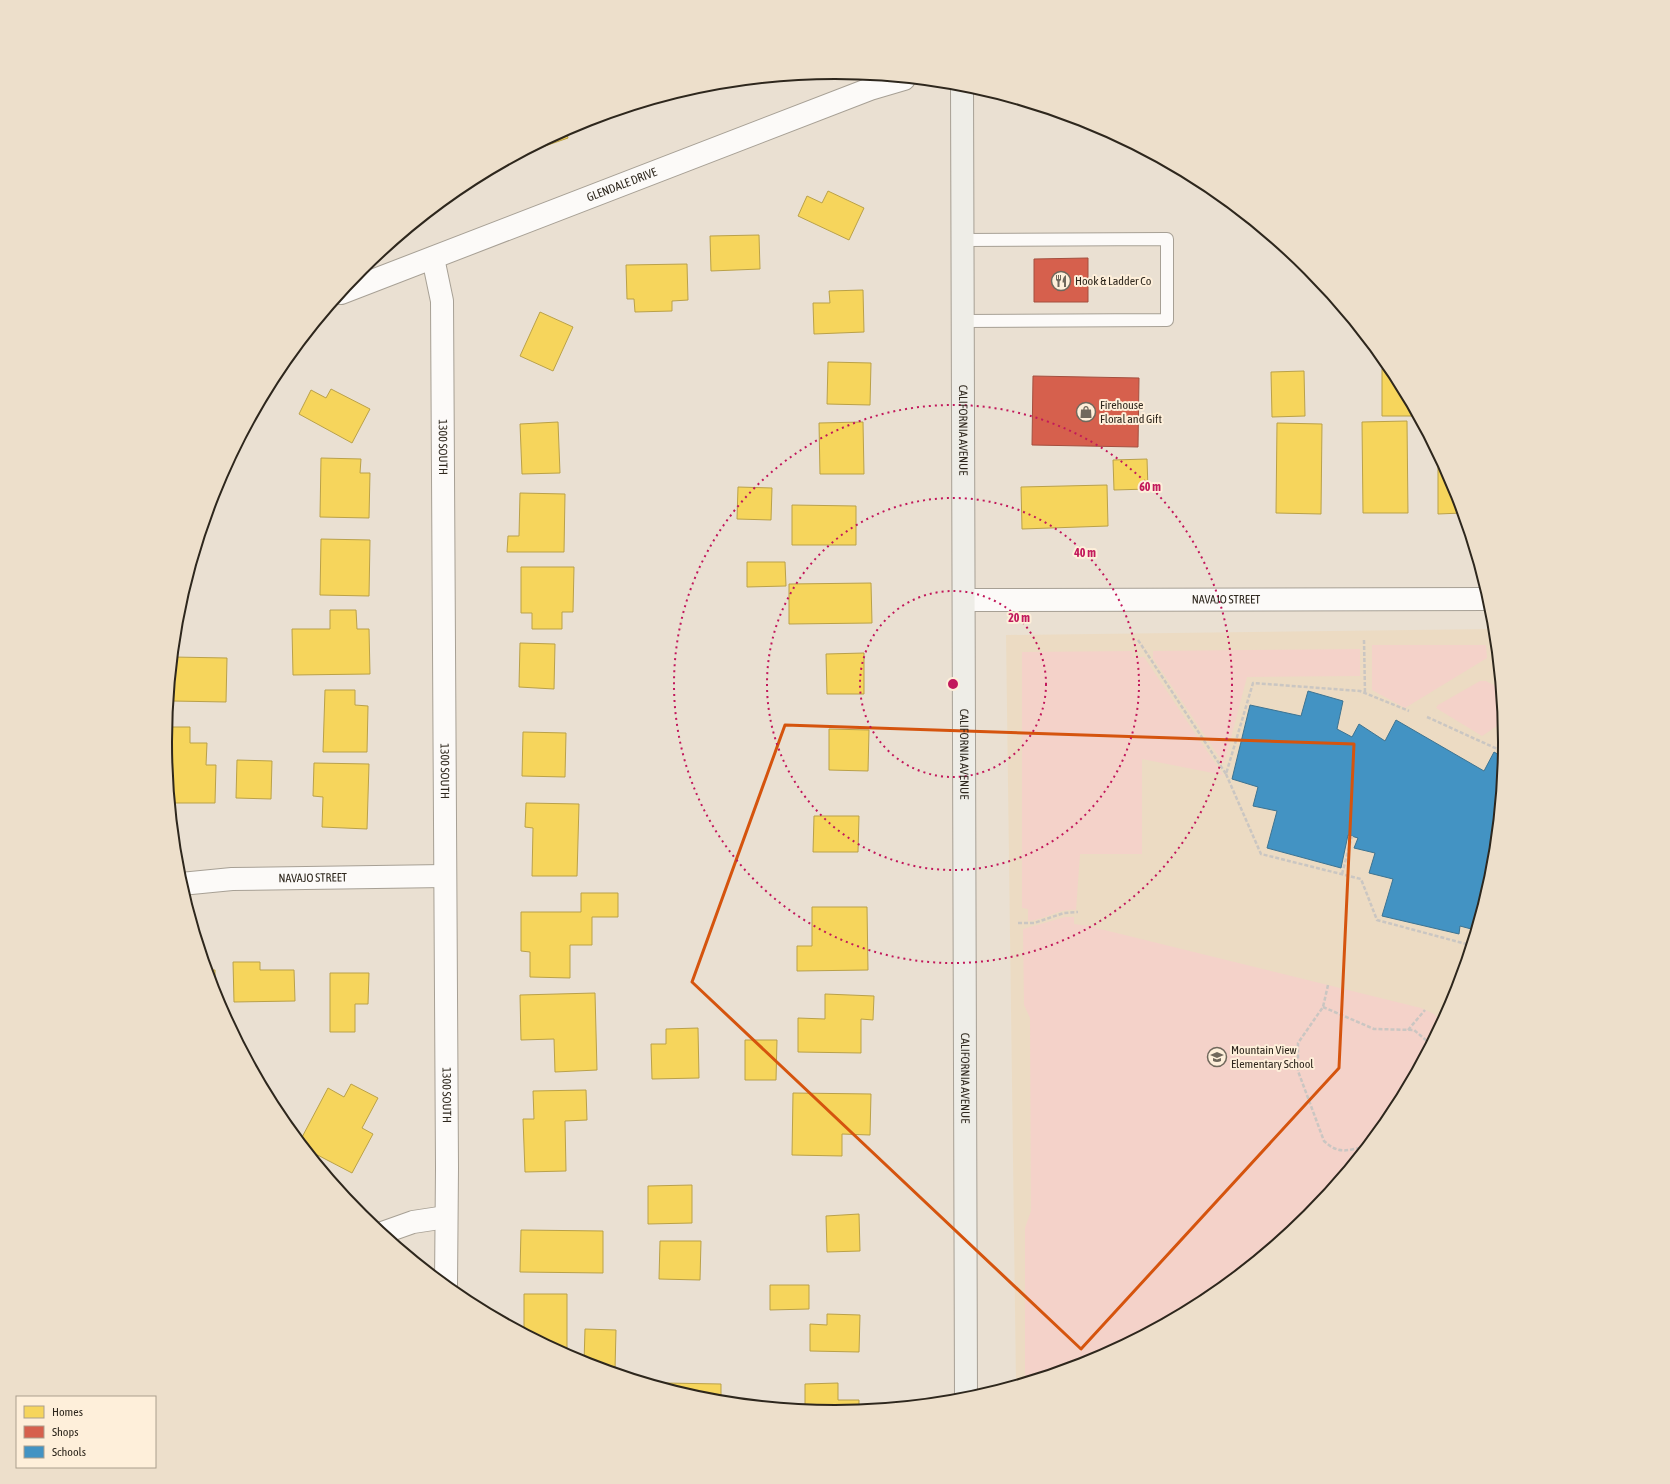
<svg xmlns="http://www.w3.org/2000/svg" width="1670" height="1484" font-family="'Asap Condensed',sans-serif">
	<rect width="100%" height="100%" fill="#eae0d2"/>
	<polygon fill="#ecdbc3" points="1494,629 1505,742 1492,873 1454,999 1392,1114 1309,1216 1207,1299 1091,1361 1016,1384 1006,635"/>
	<g fill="#f4d2c9">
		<polygon points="1372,645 1486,645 1487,658 1405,708 1372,690"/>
		<polygon points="1360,649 1360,676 1247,677 1224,764 1153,658 1153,651"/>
		<path d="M1133,651l-1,6h12l79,118 -81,-16v95h-62l-4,56c-18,-2 -30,10 -48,11v-12l-6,-1v-256z"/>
		<polygon points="1480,681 1486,681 1497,687 1500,694 1503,722 1482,736 1436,708 1438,705"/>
		<polygon points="1065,917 1074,917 1074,924 1088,926 1421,1008 1434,1014 1441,1022 1392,1114 1309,1216 1207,1299 1091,1361 1025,1381 1025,1228 1031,1211 1030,1018 1024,1005 1023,929"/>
	</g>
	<g fill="#f6d55c" stroke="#baa149">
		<polygon points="566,130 568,138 525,153 524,152"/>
		<polygon points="828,191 864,208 849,240 798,216 807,196 822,203"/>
		<polygon points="759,235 760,269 711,271 710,236"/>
		<polygon points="687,264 688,300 672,301 672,311 635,312 634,299 627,299 626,265"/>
		<polygon points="863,290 864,332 814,334 813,303 830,303 829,291"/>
		<polygon points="540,312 573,327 553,371 520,356"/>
		<polygon points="828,362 871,363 870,405 827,404"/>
		<polygon points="1382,369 1392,370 1415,413 1415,416 1382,416"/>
		<polygon points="1304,371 1305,416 1272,417 1271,372"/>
		<polygon points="331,389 370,409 352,443 299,414 311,390 326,398"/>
		<polygon points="1407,421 1408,513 1363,513 1362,422"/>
		<polygon points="558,422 560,473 522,474 520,424"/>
		<polygon points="863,422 864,474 820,474 819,423"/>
		<polygon points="1277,423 1322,424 1321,514 1276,513"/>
		<polygon points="1438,455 1454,486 1462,513 1438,514"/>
		<polygon points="321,458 361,459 360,473 370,473 369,518 320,517"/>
		<polygon points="1147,459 1148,489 1114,490 1113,460"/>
		<polygon points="1107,485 1108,526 1022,529 1021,487"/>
		<polygon points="738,487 772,488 771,520 737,519"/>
		<polygon points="520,493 565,494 564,552 507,552 508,536 519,536"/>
		<polygon points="792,505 856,506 856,545 792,545"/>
		<polygon points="321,539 370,540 369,596 320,595"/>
		<polygon points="747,562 785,562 786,586 747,587"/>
		<polygon points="521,567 574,567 573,612 562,612 562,629 532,629 532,613 521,613"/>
		<polygon points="871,583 872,623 789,624 789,584"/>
		<polygon points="330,610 356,610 357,629 369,629 370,674 293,675 292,629 330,629"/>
		<polygon points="520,643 555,644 554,689 519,687"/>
		<polygon points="864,653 864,694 827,694 826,654"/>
		<polygon points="173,657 227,658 226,702 172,701"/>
		<polygon points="325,690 355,690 355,705 368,706 367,752 323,752"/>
		<polygon points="166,727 190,727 190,743 207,743 206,765 216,765 215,803 171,803 165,742"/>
		<polygon points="829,729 869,730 868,771 829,770"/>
		<polygon points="523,732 566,733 565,777 522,776"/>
		<polygon points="237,760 272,761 271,799 236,798"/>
		<polygon points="314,763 369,764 367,829 322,827 323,797 313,796"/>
		<polygon points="526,803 579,804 577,876 532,876 533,828 525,827"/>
		<polygon points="814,816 859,816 858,852 813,852"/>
		<polygon points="581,893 618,893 618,917 592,917 592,945 570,945 570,978 530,977 530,952 521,951 521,912 581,912"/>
		<polygon points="812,907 867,907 868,970 797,971 797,946 812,946"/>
		<polygon points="233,962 260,962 260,970 294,970 295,1001 234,1002"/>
		<polygon points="207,970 215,970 215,994"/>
		<polygon points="330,973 369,973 368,1004 355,1004 355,1032 330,1032"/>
		<polygon points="595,993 597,1070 555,1072 554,1039 521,1040 520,995"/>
		<polygon points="825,994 874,996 873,1020 861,1019 861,1053 798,1052 798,1018 825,1019"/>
		<polygon points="698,1028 699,1078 652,1079 651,1044 666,1044 666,1029"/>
		<polygon points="745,1040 777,1040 776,1080 745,1080"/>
		<polygon points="351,1084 378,1098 362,1128 373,1134 352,1173 306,1149 300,1141 328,1088 344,1097"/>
		<polygon points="586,1090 587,1120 565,1121 566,1171 525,1172 523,1119 534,1119 533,1091"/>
		<polygon points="793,1093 871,1094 870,1135 842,1134 842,1156 792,1155"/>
		<polygon points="692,1185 692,1223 648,1224 648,1186"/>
		<polygon points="859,1214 860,1251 827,1252 826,1216"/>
		<polygon points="521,1230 603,1231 603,1273 520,1272"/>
		<polygon points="660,1241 701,1241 700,1280 659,1279"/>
		<polygon points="770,1285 809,1285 809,1309 770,1310"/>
		<polygon points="524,1294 567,1294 567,1355 524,1332"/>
		<polygon points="827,1314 860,1315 859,1352 810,1351 810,1324 827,1325"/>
		<polygon points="585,1329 616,1330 615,1370 584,1363"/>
		<polygon points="665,1383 721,1384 721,1401 704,1399 665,1387"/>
		<polygon points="838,1383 838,1400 859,1400 859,1410 835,1412 805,1409 805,1384"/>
	</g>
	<g fill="#d6604d" stroke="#a44f3f">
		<polygon points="1088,258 1088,302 1034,302 1034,259"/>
		<polygon points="1033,376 1139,378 1138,447 1032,445"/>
	</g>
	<polygon fill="#4393c3" stroke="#3d7391" points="1308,691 1343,701 1337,729 1352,737 1359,724 1385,741 1396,720 1484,771 1494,752 1503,757 1492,873 1475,930 1460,926 1459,934 1382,916 1393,879 1369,873 1375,853 1354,848 1358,838 1348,835 1341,868 1267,848 1277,811 1253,806 1258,787 1232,779 1250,705 1301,716"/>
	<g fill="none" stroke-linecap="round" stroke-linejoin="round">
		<g stroke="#a7a095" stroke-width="14">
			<polyline id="service" points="963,240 1167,239 1167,320 963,321"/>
		</g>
		<g stroke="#a7a095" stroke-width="24">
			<g id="minor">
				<path id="s1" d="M433,258l9,43 5,867 -1,117"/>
				<path id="s2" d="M341,293l529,-204 34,-10"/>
				<path id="s3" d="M964,600l524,-1"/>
				<path id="s4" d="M181,884l51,-5 213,-3"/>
				<polyline points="382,1233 413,1222 446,1217"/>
			</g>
		</g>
		<g stroke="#a7a095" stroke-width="24">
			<g id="secondary">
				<path id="s5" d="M962,85l4,1314"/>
			</g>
		</g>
		<g stroke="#cac6c2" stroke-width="2.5" stroke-dasharray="4 2" stroke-linecap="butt">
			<polyline points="1494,639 1495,642"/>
			<polyline points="1138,640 1226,774 1253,683 1360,691 1409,711"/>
			<polyline points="1364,640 1365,693"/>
			<polyline points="1427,717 1504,752"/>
			<polyline points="1226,774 1261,854 1361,879 1377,920 1470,945"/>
			<polyline points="1342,874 1352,836"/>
			<polyline points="1018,923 1034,923 1064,913 1078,912"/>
			<path d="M1328,985l-5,22 -25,36v28l26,70c15,14 23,9 41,6"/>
			<polyline points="1323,1007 1374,1029 1414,1030 1427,1041 1427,1049"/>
			<polyline points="1408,1030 1425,1010"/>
			<polyline points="1400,1100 1401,1093 1410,1081"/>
		</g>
		<use href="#service" stroke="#fcfaf8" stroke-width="12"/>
		<use href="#minor" stroke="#fcfaf8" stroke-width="22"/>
		<use href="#secondary" stroke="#eeede7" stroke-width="22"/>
	</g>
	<path fill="none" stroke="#d5540e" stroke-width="3" stroke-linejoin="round" d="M785,725l569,19 -15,324 -258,281 -389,-367z"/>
	<g fill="none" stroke="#c2185b" stroke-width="2" stroke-dasharray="2 4">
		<circle cx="953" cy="684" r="93"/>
		<circle cx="953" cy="684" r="186"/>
		<circle cx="953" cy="684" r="279"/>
	</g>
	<defs>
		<g id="restaurant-ring" transform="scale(1)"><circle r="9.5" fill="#feefda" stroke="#70685c" stroke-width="1.5"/><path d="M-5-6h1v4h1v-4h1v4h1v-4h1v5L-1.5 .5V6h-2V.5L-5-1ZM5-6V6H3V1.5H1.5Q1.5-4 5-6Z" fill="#70685c"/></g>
		<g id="shop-ring" transform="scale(1)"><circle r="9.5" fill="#feefda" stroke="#70685c" stroke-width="1.5"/><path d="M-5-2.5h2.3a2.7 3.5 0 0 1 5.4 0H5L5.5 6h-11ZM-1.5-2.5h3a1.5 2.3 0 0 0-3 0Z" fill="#70685c"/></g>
		<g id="school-ring" transform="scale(1)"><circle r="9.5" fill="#feefda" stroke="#70685c" stroke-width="1.5"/><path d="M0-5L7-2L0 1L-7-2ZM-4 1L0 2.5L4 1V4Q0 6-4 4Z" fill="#70685c"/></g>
	</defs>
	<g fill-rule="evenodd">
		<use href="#restaurant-ring" x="1061" y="281"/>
		<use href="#shop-ring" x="1086" y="412"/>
		<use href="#school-ring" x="1217" y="1057"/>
	</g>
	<g text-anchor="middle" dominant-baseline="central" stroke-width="4" stroke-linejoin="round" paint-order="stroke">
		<g font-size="12" fill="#2e271d" stroke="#feefda">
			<text stroke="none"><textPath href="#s2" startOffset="301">GLENDALE DRIVE</textPath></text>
			<text stroke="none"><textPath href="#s5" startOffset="345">CALIFORNIA AVENUE</textPath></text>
			<text stroke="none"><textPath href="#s1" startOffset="190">1300 SOUTH</textPath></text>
			<text stroke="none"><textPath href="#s3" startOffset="262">NAVAJO STREET</textPath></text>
			<text stroke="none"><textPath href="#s5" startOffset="669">CALIFORNIA AVENUE</textPath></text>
			<text stroke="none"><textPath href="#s1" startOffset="514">1300 SOUTH</textPath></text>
			<text stroke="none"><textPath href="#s4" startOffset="132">NAVAJO STREET</textPath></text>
			<text stroke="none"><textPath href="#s5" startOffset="993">CALIFORNIA AVENUE</textPath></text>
			<text stroke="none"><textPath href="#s1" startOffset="838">1300 SOUTH</textPath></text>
		</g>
		<g font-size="12" fill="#2e271d" stroke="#feefda" text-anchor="start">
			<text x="1075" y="281">Hook &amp; Ladder Co</text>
			<text x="1100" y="405">Firehouse<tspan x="1100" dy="14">Floral and Gift</tspan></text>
			<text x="1231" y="1050">Mountain View<tspan x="1231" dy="14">Elementary School</tspan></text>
		</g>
	</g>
	<path d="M0 0H1670V1484H0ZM172 742a663 663 0 1 1 1326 0a663 663 0 1 1-1326 0Z" fill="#eddfcb" fill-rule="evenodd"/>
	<path fill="none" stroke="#2e271d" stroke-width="2" d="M172 742a663 663 0 1 1 1326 0a663 663 0 1 1-1326 0Z"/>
	<circle cx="953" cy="684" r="6" fill="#c2185b" stroke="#feefda" stroke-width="2"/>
	<g font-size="12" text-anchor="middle" font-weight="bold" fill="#c2185b" stroke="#feefda" stroke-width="4" stroke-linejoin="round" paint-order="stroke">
		<text x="1150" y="491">60 m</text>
		<text x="1085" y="557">40 m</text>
		<text x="1019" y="622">20 m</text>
	</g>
	<rect x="16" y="1396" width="140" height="72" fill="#feefda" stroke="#ab9f8e"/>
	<rect x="24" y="1406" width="20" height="12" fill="#f6d55c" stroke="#ab9f8e"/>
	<text x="52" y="1416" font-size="12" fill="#2e271d">Homes</text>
	<rect x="24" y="1426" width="20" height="12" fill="#d6604d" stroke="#ab9f8e"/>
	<text x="52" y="1436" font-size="12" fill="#2e271d">Shops</text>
	<rect x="24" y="1446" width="20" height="12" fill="#4393c3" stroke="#ab9f8e"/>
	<text x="52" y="1456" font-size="12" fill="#2e271d">Schools</text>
</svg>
